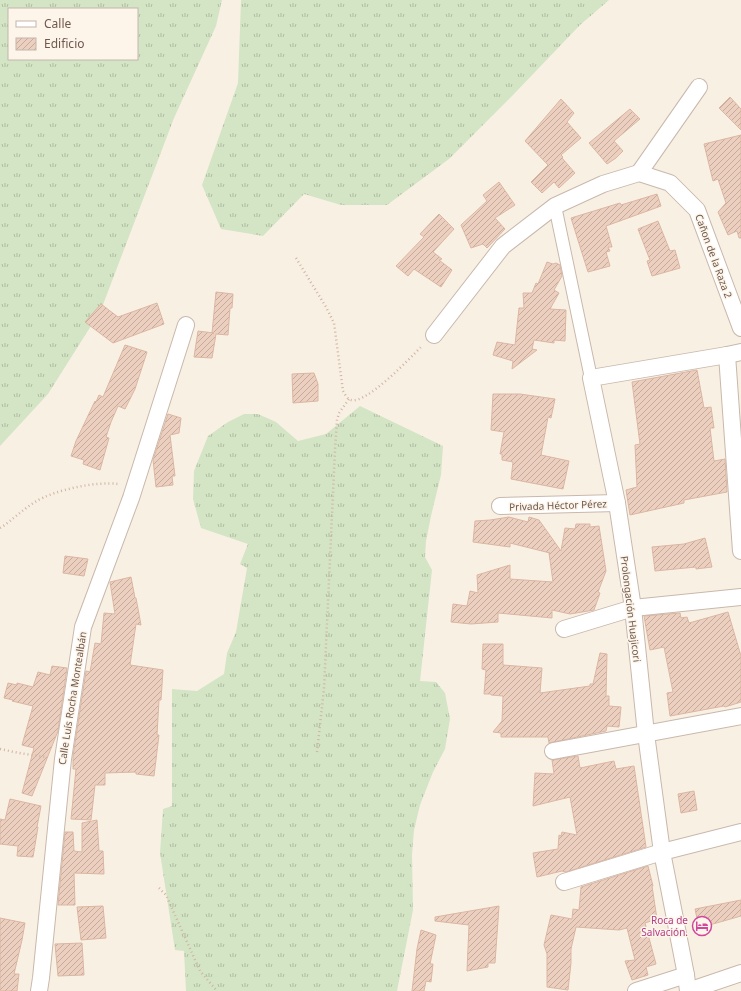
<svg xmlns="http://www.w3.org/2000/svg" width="741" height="991" font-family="'Noto Sans',sans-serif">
	<defs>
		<pattern id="grass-tufts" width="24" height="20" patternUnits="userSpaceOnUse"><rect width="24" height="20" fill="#d3e5c5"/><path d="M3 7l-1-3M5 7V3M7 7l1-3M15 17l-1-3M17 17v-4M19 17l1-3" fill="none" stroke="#afbca2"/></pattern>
		<pattern id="building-hatch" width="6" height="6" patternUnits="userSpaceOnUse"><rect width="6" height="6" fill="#eccfbf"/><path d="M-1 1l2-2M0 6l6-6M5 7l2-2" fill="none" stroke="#c3ab9d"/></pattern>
	</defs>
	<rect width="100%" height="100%" fill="#f9f0e4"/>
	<g fill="url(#grass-tufts)" fill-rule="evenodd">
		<path d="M0,0h222l-6,26 -42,92 -73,192 -53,84 -48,52zM9,9h128v50h-128z"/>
		<polygon points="241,0 609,0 580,25 513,95 449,159 387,205 341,205 304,194 263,236 221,229 202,185 238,83"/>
		<polygon points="360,406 443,446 441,475 431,516 426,541 425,557 432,570 420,681 436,682 445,693 450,719 445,749 433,772 420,805 414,830 412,855 413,910 397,991 186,991 184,951 175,950 160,853 163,809 172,806 172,689 197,691 224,674 227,653 236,632 247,568 240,564 248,544 201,528 193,499 194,471 208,436 228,422 244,414 258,414 276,422 298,441 326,434"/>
	</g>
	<g fill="url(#building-hatch)" stroke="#dcb6a1">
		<polygon points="730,97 741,109 741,130 719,108"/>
		<polygon points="561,99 574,113 567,122 581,138 561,155 563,157 562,158 575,173 559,188 554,182 542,193 531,182 548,165 525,141"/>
		<polygon points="630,109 640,119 614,141 623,151 616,158 607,164 589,143"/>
		<polygon points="741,135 741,238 739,238 737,231 728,235 718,212 726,203 718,179 713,181 704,144"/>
		<polygon points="499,182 515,205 495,218 505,229 487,248 483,244 471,248 461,225 487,201 483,195"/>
		<polygon points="657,194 661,206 606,226 612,247 608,247 610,251 606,252 610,266 588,272 571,218 620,203 621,205"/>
		<polygon points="439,214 454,229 433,252 442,259 439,260 452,270 441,287 414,269 408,276 396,266 424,237 420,234"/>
		<polygon points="658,221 670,251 675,250 680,268 652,276 647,261 650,260 638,229"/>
		<polygon points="547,262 553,264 556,263 560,265 562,276 554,290 559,293 550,309 566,310 565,341 554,340 554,343 534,340 532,349 537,350 512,369 513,361 493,355 497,342 515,345 519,308 524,308 523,293 532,293 536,283 538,284"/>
		<polygon points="216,292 233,294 232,308 230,308 228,335 216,334 212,358 194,357 198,331 214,333 212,333"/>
		<polygon points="157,303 164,324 113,343 85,322 101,304 118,317"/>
		<polygon points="125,345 147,352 135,389 125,409 118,406 111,422 106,437 109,438 100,470 83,464 84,460 71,456 76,441 95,401 96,402 99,395 103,397"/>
		<polygon points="697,370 704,408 711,407 714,428 710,428 714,461 725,459 727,492 684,500 684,503 630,515 626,490 637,487 635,445 640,444 632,382"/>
		<polygon points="314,373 318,384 318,401 293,403 292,374"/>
		<polygon points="493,394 520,394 555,399 551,418 548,417 541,455 569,461 563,489 511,479 513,462 502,460 502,454 500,454 504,432 491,430"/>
		<polygon points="168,414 181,418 179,433 170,435 175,476 172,476 173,485 156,487 153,460"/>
		<polygon points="509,517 528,522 529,517 539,520 561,551 565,528 575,529 576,524 590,524 590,527 599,526 606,571 598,592 600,593 594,610 570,614 552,610 552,618 498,613 498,622 471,624 451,622 453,604 467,606 470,591 478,593 477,575 510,565 510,579 553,582 549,553 550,553 510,543 510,547 473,542 475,521 490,520"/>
		<polygon points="705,538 712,567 696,569 696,567 655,571 652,547 684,544"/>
		<polygon points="65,556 88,559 84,576 63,573"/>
		<polygon points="131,577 135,598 136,598 141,625 136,624 130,665 163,670 161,700 159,700 157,735 159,735 154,776 136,774 136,772 105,773 105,785 95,785 91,820 71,819 76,769 73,769 73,756 86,671 90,672 95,643 101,644 104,613 115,614 110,582"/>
		<polygon points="728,612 741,656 741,702 725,707 724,706 670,716 667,693 673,692 664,647 650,650 644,616 680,613 681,618 687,617 689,623"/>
		<polygon points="483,644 503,644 503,665 542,668 540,693 590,686 590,684 593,684 600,653 607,654 606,696 609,696 609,706 621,707 619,727 607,726 606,731 549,743 548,737 501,737 501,733 493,732 502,721 503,696 491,695 491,694 484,694 486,670 482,669"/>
		<polygon points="52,666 67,668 58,731 32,796 22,793 34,748 22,745 33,706 12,701 13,700 4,698 8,683 17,685 17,683 33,687 38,672 50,675"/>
		<polygon points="578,756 580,768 614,761 616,769 634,766 646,847 566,872 562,871 537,877 533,853 558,849 559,835 561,836 562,832 577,835 570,797 533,806 535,773 554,774 552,760"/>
		<polygon points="694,791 697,810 681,813 678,794"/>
		<polygon points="10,799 41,806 37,827 38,827 33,857 17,856 18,846 0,844 0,819 5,820"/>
		<polygon points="97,820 99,851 103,851 104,874 74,873 75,905 58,905 65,832 73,832 74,851 82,852 82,823"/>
		<polygon points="648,866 653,886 652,886 657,919 645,923 656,964 646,967 648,975 632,980 625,961 635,960 627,928 619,930 576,927 571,949 571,963 568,990 547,987 547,954 544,945 551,915 572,919 573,909 579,910 581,887"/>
		<polygon points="741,900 741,916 699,928 695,909"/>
		<polygon points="103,906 106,938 81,940 77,907"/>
		<polygon points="499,906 495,963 488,963 488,967 467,971 469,925 435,921 435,917"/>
		<polygon points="0,918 25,923 22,940 14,974 19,974 17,991 0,991"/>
		<polygon points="421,930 436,935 430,964 433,964 431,982 426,981 424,991 412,991 417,949"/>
		<polygon points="82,943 84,975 58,976 55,944"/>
	</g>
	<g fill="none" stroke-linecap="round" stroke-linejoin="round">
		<g stroke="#c9b8ac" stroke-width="14">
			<polyline id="pedestrian" points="555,206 591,378"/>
		</g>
		<g stroke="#c9b8ac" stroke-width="18">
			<g id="minor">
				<polyline points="639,173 699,87"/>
				<polyline points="434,335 503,246 555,206 603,184 639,173 670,183 697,210 741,328"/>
				<polyline points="727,355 741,551"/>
				<polyline points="500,506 617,503"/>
				<polyline points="564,629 633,608 741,597"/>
				<polyline points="553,751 741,716"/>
				<polyline points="564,882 662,852 741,832"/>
				<polyline points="39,991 41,978 63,759 83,627 131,498 186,325"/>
				<polyline points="636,991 686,975"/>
				<polyline points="688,991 686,975 662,852 646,734 633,608 617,503 591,378 727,355 741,352"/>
				<polyline points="688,991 741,973"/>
			</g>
		</g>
		<g stroke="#d0b3a3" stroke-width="2.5" stroke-dasharray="1 3" stroke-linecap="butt">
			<path d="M296,258l30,49 8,16 9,68c2,3 4,8 8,9 16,4 59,-42 71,-54"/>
			<path d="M0,528l5,-3c10,-8 19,-16 30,-23 19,-12 61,-21 83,-18"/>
			<polyline points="0,749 19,753 46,757"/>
			<polyline points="317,752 324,689 335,450 337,420 339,413 349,399"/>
			<polyline points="159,888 166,895 200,971 217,991"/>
		</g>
		<use href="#pedestrian" stroke="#fff" stroke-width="12"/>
		<use href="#minor" stroke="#fff" stroke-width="16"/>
	</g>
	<defs>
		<g id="hotel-ring" transform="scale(1)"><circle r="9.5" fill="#fdf5ea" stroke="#d1479c" stroke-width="1.5"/><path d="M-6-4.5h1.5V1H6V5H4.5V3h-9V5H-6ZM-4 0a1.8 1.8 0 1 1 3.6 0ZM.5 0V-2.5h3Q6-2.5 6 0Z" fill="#d1479c"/></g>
	</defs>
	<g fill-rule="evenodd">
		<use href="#hotel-ring" x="702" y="926"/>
	</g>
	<g text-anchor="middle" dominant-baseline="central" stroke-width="3" stroke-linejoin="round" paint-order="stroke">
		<g font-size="10" fill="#6f584d" stroke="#fdf5ea">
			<text transform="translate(714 256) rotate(70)">Cañon de la Raza 2</text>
			<text transform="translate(558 505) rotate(-2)">Privada Héctor Pérez</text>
			<text transform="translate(631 609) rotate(83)">Prolongación Huajicori</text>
			<text transform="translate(72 698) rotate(-81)">Calle Luís Rocha Montealbán</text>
		</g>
		<g font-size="10" fill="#b23c85" stroke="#fdf5ea" text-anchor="end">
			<text x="688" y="920">Roca de<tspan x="688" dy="12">Salvación.</tspan></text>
		</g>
	</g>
	<rect x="8" y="8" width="130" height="52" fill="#fdf5ea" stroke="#c4b6ab"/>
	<rect x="16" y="21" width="20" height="6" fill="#ffffff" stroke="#c4b6ab"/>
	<text x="44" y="28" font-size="12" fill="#6f584d">Calle</text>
	<rect x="16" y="38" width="20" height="12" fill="url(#building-hatch)" stroke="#c4b6ab"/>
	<text x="44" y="48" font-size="12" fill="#6f584d">Edificio</text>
</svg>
